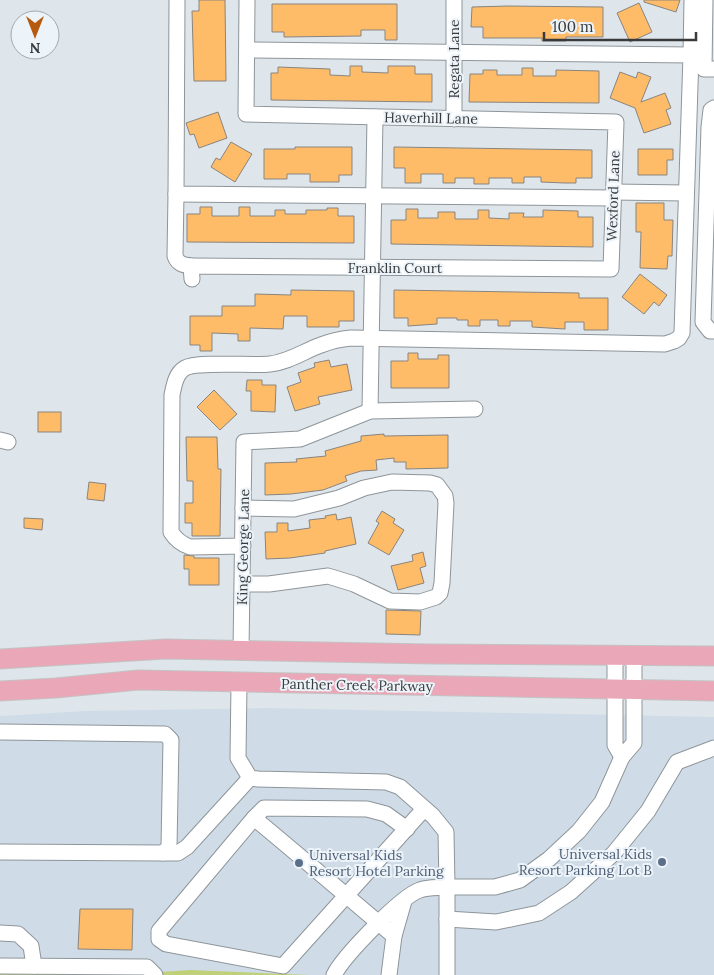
<svg xmlns="http://www.w3.org/2000/svg" width="714" height="975" font-family="Lora,serif">
	<rect width="100%" height="100%" fill="#dfe6eb"/>
	<polygon fill="#cfdce7" points="267,708 714,717 714,975 0,975 0,716 84,711"/>
	<polygon fill="#bfd078" points="190,970 309,975 0,975 0,972 130,974"/>
	<g fill="#febc68" stroke="#89847f">
		<polygon points="199,0 225,0 226,81 194,81 192,11 199,11"/>
		<polygon points="644,0 680,0 676,12 644,2"/>
		<polygon points="639,3 652,32 630,42 617,13"/>
		<polygon points="272,4 397,4 397,40 385,40 385,30 361,30 361,36 284,37 284,32 272,32"/>
		<polygon points="508,6 603,7 603,37 566,37 566,41 542,41 542,38 483,38 483,27 471,27 472,7"/>
		<polygon points="350,66 362,66 362,72 388,73 388,66 415,66 415,74 432,74 432,102 271,100 271,73 278,73 278,67 330,69 330,75 350,76"/>
		<polygon points="522,68 533,68 533,76 556,76 556,70 599,71 599,103 469,102 470,74 483,74 483,70 497,70 497,75 522,75"/>
		<polygon points="620,72 636,78 638,72 651,77 641,102 665,93 671,108 666,110 671,124 644,133 635,108 610,98"/>
		<polygon points="218,112 227,138 199,148 194,134 190,135 186,123"/>
		<polygon points="231,142 252,154 235,182 211,167 216,158 220,160"/>
		<polygon points="295,147 352,147 352,175 339,175 339,182 310,182 310,174 287,174 287,179 264,179 264,149 295,149"/>
		<polygon points="394,147 592,150 592,178 576,178 576,183 565,183 541,182 541,177 524,177 524,183 512,183 512,178 489,178 489,184 474,184 474,178 455,178 455,183 443,183 443,174 421,174 421,183 405,183 405,168 394,168"/>
		<polygon points="638,149 673,149 673,160 667,160 667,175 638,175"/>
		<polygon points="636,203 664,203 664,220 673,220 672,256 668,256 667,269 640,268 641,232 636,232"/>
		<polygon points="200,207 212,207 212,216 239,216 239,207 250,207 250,216 275,216 275,210 285,210 285,214 306,214 306,210 327,210 327,208 338,208 338,216 354,216 354,243 187,242 187,214 200,214"/>
		<polygon points="406,209 418,209 418,218 438,218 438,212 455,212 455,219 478,219 478,210 489,210 489,218 509,219 509,213 524,213 523,217 543,217 543,210 578,211 578,217 593,217 593,247 391,244 391,220 406,220"/>
		<polygon points="640,274 667,295 659,306 654,302 644,314 622,297"/>
		<polygon points="291,290 354,291 354,321 339,321 339,327 307,327 307,316 284,316 283,329 250,328 250,341 238,341 238,334 212,333 212,351 200,351 200,345 190,345 190,316 222,316 222,306 255,306 255,294 291,295"/>
		<polygon points="394,290 579,293 579,298 608,298 608,330 584,330 584,322 565,322 565,329 532,327 532,321 510,321 510,326 498,326 498,320 480,320 480,326 468,326 468,320 457,320 457,318 437,318 437,324 408,326 408,318 394,318"/>
		<polygon points="408,353 418,353 418,359 438,359 438,355 449,355 449,388 391,388 391,361 408,361"/>
		<polygon points="329,360 331,367 347,364 352,390 318,397 320,404 295,411 287,387 301,382 298,373 315,367 314,363"/>
		<polygon points="247,380 262,380 262,385 276,385 275,412 251,411 251,391 246,391"/>
		<polygon points="214,390 237,414 220,430 197,407"/>
		<rect x="38" y="412" width="23" height="20"/>
		<polygon points="384,434 384,436 448,435 448,468 406,469 406,462 394,462 394,458 376,460 377,470 361,471 345,476 347,481 323,490 291,494 265,495 265,463 297,462 296,459 326,456 325,451 361,441 361,436"/>
		<polygon points="186,437 217,437 218,469 221,469 220,536 192,536 192,523 185,523 185,503 193,503 193,481 187,481"/>
		<polygon points="89,482 106,484 104,501 87,499"/>
		<polygon points="382,511 395,519 393,523 404,530 389,555 368,543 379,523 376,521"/>
		<polygon points="336,514 337,520 351,517 356,544 325,551 325,553 290,558 266,559 265,532 277,532 277,523 288,523 288,531 310,528 309,520 326,518 325,516"/>
		<polygon points="24,518 43,519 42,530 24,528"/>
		<polygon points="423,552 426,566 420,568 424,583 398,590 391,566 413,561 412,555"/>
		<polygon points="184,555 194,556 194,558 219,558 219,585 189,585 189,569 184,569"/>
		<polygon points="386,610 421,611 420,635 386,634"/>
		<polygon points="80,909 133,909 132,950 78,949"/>
	</g>
	<g fill="none" stroke-linecap="round" stroke-linejoin="round">
		<g stroke="#8e959a" stroke-width="17">
			<g id="minor">
				<polyline points="177,0 176,194 613,198"/>
				<polyline points="705,0 704,69 714,69"/>
				<polyline points="691,55 692,0"/>
				<polyline points="714,108 711,110 709,127 703,322 710,331 714,331"/>
				<polyline points="454,119 454,0"/>
				<polyline points="613,192 686,193"/>
				<path d="M176,194l-1,62c3,8 8,9 16,10"/>
				<polyline points="192,279 191,266 611,269 616,122 246,114 247,0"/>
				<polyline points="370,411 375,117"/>
				<polyline points="0,440 8,442"/>
				<path d="M243,546l-53,1c-9,-3 -14,-7 -19,-15l1,-137c2,-10 4,-22 13,-27 13,-7 67,-2 85,-4 19,-2 34,-13 51,-19 10,-4 19,-6 30,-7l314,6 9,-3 5,-3 3,-5 9,-278 -444,-5"/>
				<polyline points="243,584 269,584 328,576 354,584 390,601 420,602 436,597 440,593 442,583 446,503 445,496 437,485 430,483 392,482 364,488 339,498 294,509 243,508"/>
				<polyline points="241,651 244,442 300,439 370,411 475,409"/>
				<polyline points="615,655 615,745 622,757 634,743 634,655"/>
				<polyline points="239,683 238,758 250,778 258,779 386,782 400,787 433,816 446,832 447,887 495,887 520,880 549,859 579,831 602,802 622,757"/>
				<polyline points="0,732 165,734 171,740 169,847 163,853 0,852"/>
				<polyline points="254,818 264,808 367,809 386,814 407,829"/>
				<polyline points="163,853 178,853 187,847 250,778"/>
				<polyline points="447,919 496,922 539,913 571,892 614,853 648,811 677,762 714,748"/>
				<polyline points="0,933 18,934 31,946 34,966"/>
				<path d="M394,936c-46,-39 -93,-79 -140,-118l-95,113v8l7,5 117,22 141,-157"/>
				<polyline points="0,966 147,967 155,975"/>
				<path d="M334,975c9,-18 67,-79 86,-85 8,-3 19,-2 27,-3v88"/>
				<polyline points="389,975 394,936 404,901"/>
			</g>
		</g>
		<g stroke="#c3c4c4" stroke-width="21">
			<g id="major">
				<polyline points="0,659 166,649 431,654 714,656"/>
				<polyline points="0,691 56,688 138,680 714,691"/>
			</g>
		</g>
		<use href="#minor" stroke="#fff" stroke-width="15"/>
		<use href="#major" stroke="#e9a7b8" stroke-width="19"/>
	</g>
	<g fill="#5c6f8a" stroke="#ecf3f9" stroke-width="2">
		<circle cx="662" cy="862" r="5"/>
		<circle cx="299" cy="863" r="5"/>
	</g>
	<g text-anchor="middle" dominant-baseline="central" stroke-width="4" stroke-linejoin="round" paint-order="stroke">
		<g font-size="14" fill="#383a3c" stroke="#ecf3f9">
			<text transform="translate(454 59) rotate(-90)">Regata Lane</text>
			<text transform="translate(431 118) rotate(1)">Haverhill Lane</text>
			<text transform="translate(613 196) rotate(-88)">Wexford Lane</text>
			<text x="395" y="268">Franklin Court</text>
			<text transform="translate(243 547) rotate(-89)">King George Lane</text>
			<text transform="translate(357 685) rotate(1)">Panther Creek Parkway</text>
		</g>
		<g font-size="14" fill="#4e5e75" stroke="#ecf3f9" text-anchor="end">
			<text x="652" y="854">Universal Kids<tspan x="652" dy="16">Resort Parking Lot B</tspan></text>
			<text x="309" y="855" text-anchor="start">Universal Kids<tspan x="309" dy="16">Resort Hotel Parking</tspan></text>
		</g>
	</g>
	<g transform="translate(35 35) rotate(180)"><circle r="24" fill="#ecf3f9" stroke="#a4a9ad"/>
	<path d="M0-4L9 19L0 12L-9 19Z" fill="#b85a0d"/>
	<text y="-8" font-size="14" font-weight="bold" text-anchor="middle" fill="#383a3c">N</text>
	</g>
	<path d="M544 32v8h152v-8" fill="none" stroke="#383a3c" stroke-width="2.5"/>
	<text x="552" y="32" font-size="15" fill="#383a3c" stroke="#ecf3f9" stroke-width="4" paint-order="stroke">100 m</text>
</svg>
